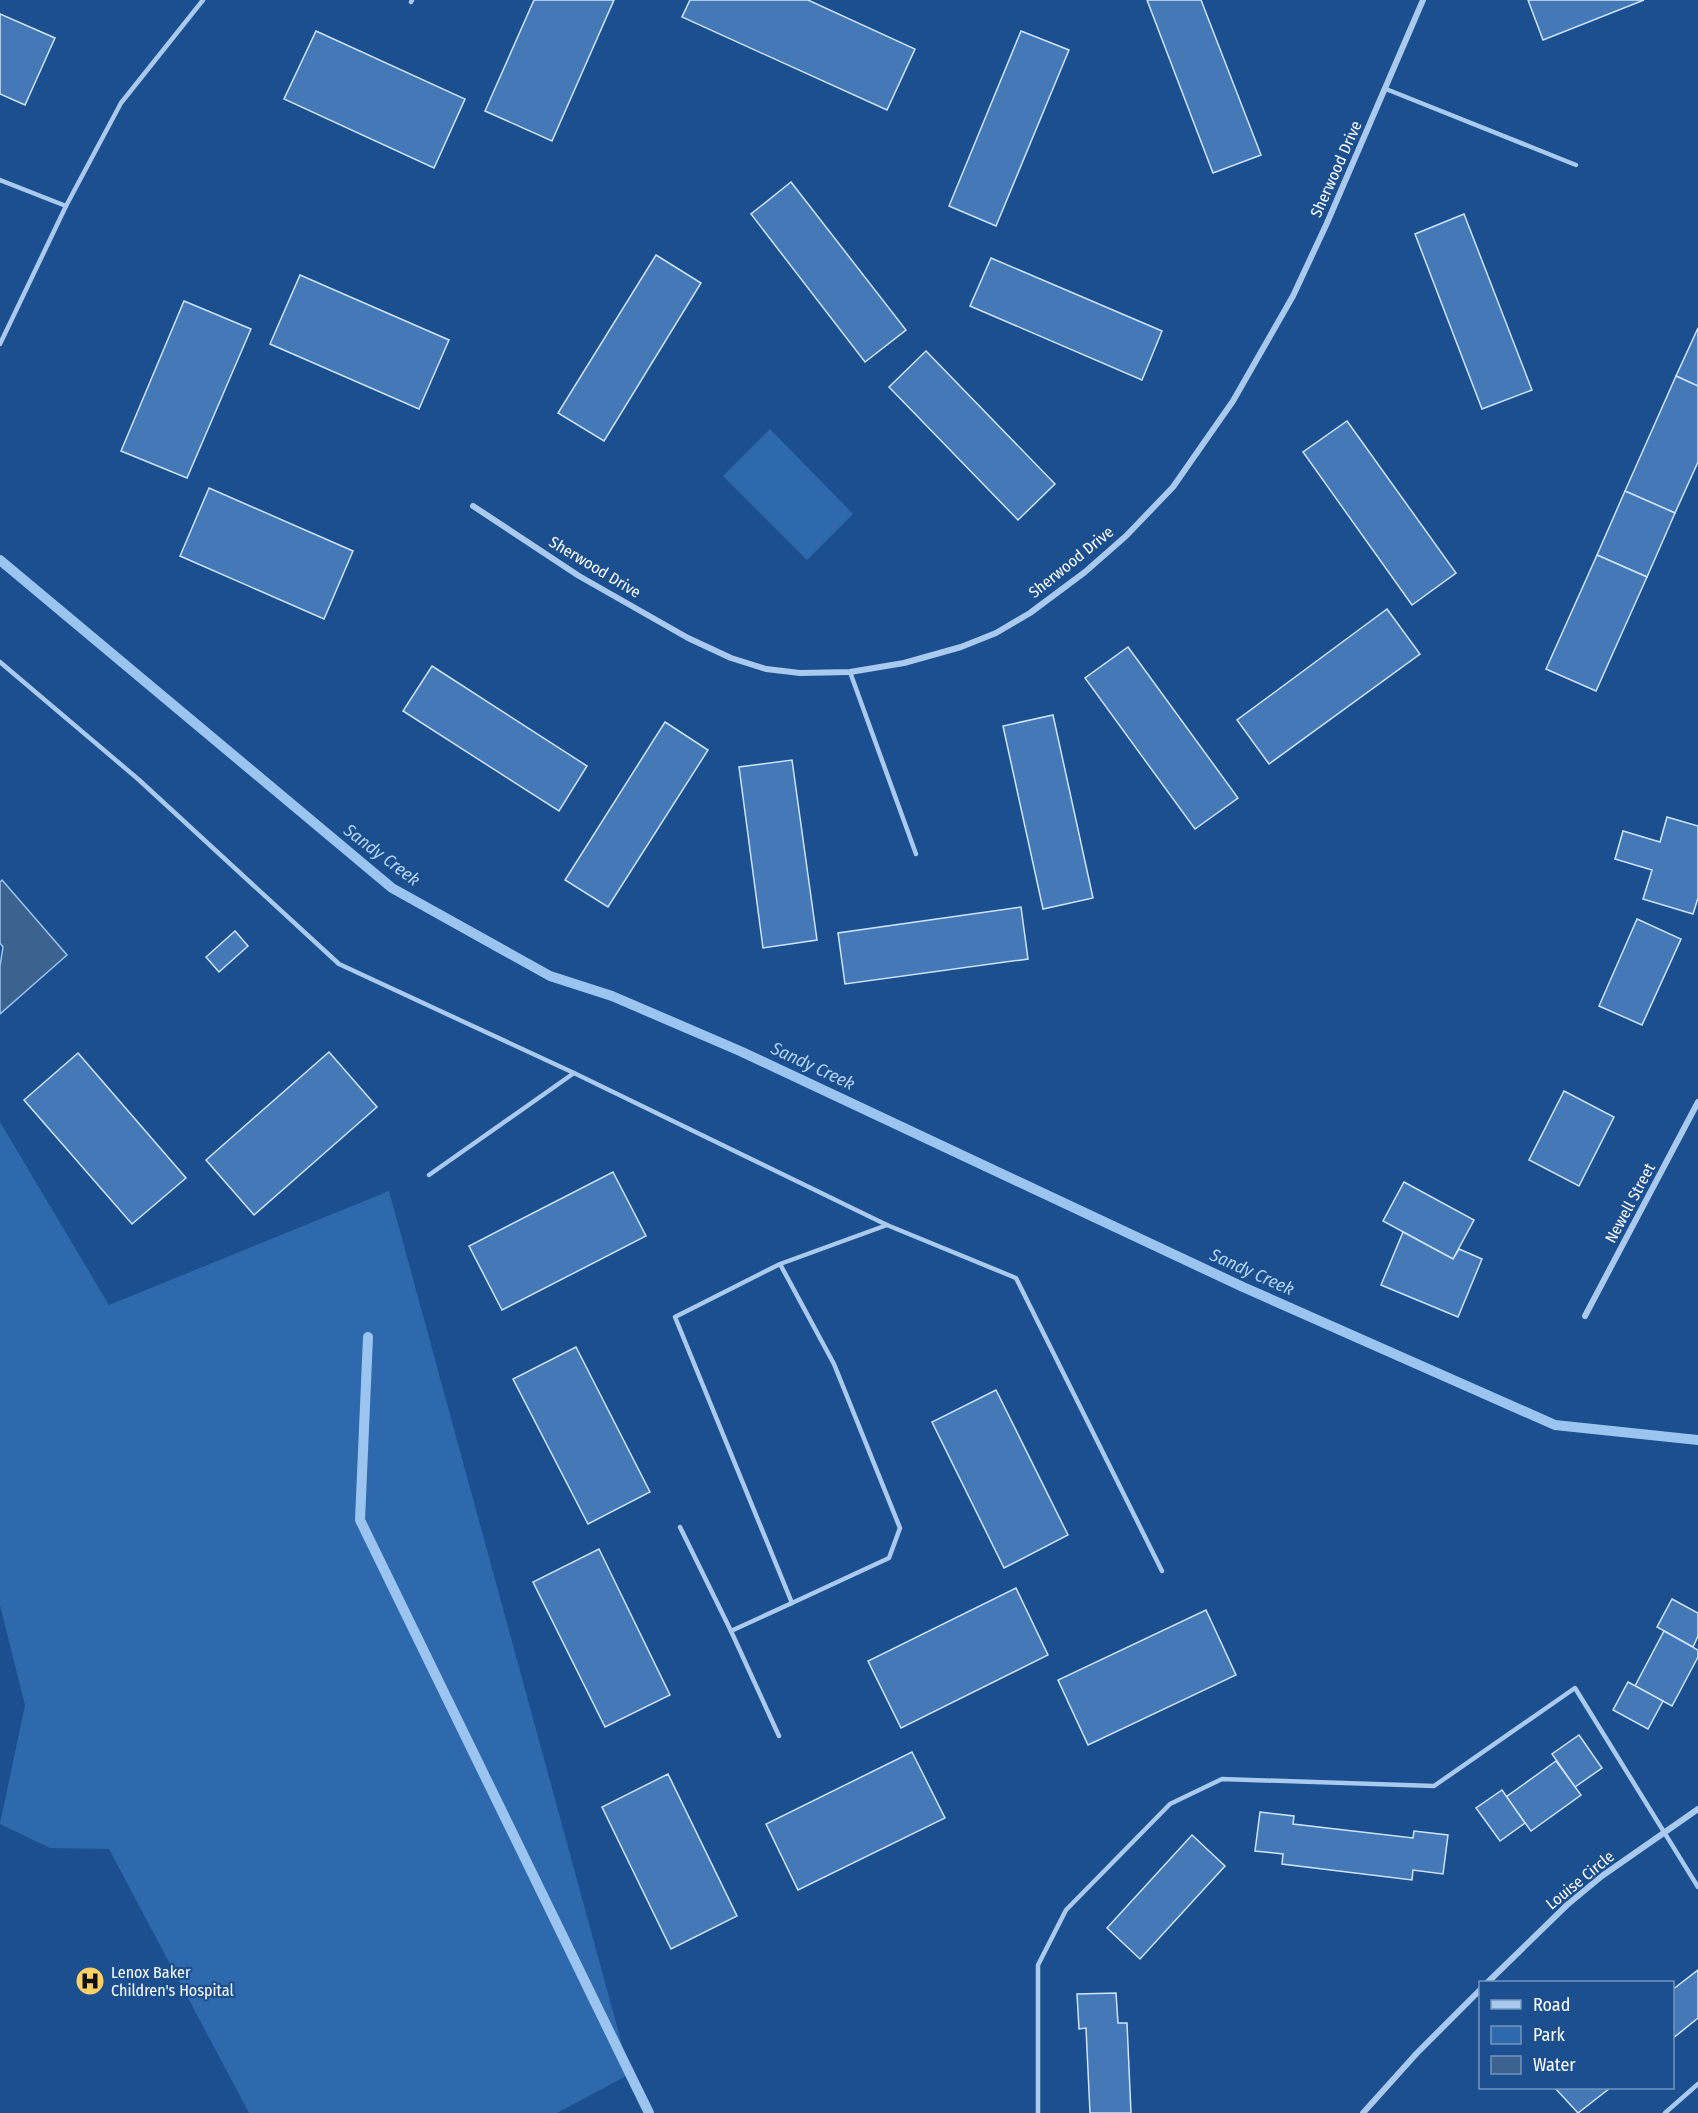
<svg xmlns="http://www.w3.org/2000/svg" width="1698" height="2113" font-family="'Fira Sans Condensed',sans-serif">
	<rect width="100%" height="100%" fill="#1b4f8f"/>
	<g fill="#2e69ad">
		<polygon points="770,429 853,514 807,560 723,476"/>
		<polygon points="0,1122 109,1305 389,1191 630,2074 557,2113 249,2113 109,1849 50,1848 0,1824 25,1705 0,1605"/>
	</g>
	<polygon fill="#3c6290" stroke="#9cc4f0" stroke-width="1.5" points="2,880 67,955 0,1014 0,966 3,947 0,943 0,882"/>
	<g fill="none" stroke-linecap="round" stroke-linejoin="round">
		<g stroke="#9cc4f0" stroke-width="10">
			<polyline points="0,560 392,888 550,976 612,996 740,1051 1243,1287 1555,1425 1698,1440"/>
			<polyline points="368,1337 360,1520 649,2113"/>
		</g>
	</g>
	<g fill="#4478b7" stroke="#cfe3fa" stroke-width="1.5">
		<polygon points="534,0 614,0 552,141 485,111"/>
		<polygon points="690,0 808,0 915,49 887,110 682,17"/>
		<polygon points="1147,0 1201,0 1261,155 1213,173"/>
		<polygon points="1528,0 1644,0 1543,40"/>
		<polygon points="0,14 55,38 25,105 0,94"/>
		<polygon points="316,31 465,99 434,168 284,99"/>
		<polygon points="1021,31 1069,50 996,226 949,206"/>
		<polygon points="791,182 906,330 865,362 751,214"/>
		<polygon points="1464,214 1532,390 1482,409 1415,234"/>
		<polygon points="656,255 701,283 604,441 558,413"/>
		<polygon points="991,258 1162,331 1142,380 970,306"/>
		<polygon points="300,275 449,340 419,409 270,344"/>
		<polygon points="184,301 251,329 187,478 121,451"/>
		<polygon points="1698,328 1698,386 1676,376"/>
		<polygon points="926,351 1055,484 1018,520 889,387"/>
		<polygon points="1676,376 1698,386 1698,462 1675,513 1625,491"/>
		<polygon points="1347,421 1456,573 1412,605 1303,452"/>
		<polygon points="209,488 353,551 324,619 180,556"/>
		<polygon points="1625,491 1675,513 1647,577 1597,555"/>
		<polygon points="1597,555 1647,577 1596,691 1546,669"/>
		<polygon points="1387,609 1420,654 1269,764 1237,720"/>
		<polygon points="1128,647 1238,798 1195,829 1085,678"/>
		<polygon points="432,666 587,766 559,811 403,711"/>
		<polygon points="1053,715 1093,898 1043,909 1003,726"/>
		<polygon points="665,722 708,750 608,907 565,880"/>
		<polygon points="792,760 817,940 763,948 739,767"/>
		<polygon points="1667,817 1698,826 1698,898 1693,914 1643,899 1652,870 1615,859 1623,831 1660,842"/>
		<polygon points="1021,907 1028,959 845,984 838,933"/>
		<polygon points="1637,919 1681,939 1642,1025 1599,1006"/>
		<polygon points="235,931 248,946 219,972 206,957"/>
		<polygon points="329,1052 377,1107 254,1215 206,1160"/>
		<polygon points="78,1053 186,1178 132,1224 24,1100"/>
		<polygon points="1564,1091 1614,1117 1579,1186 1529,1160"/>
		<polygon points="613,1172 646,1236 502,1310 469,1246"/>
		<polygon points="1404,1182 1474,1220 1453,1259 1383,1221"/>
		<polygon points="1403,1232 1453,1259 1459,1249 1482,1259 1458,1317 1381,1285"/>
		<polygon points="576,1347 650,1492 588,1524 513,1379"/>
		<polygon points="996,1390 1068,1535 1004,1568 932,1422"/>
		<polygon points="599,1549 670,1695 605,1727 533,1582"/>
		<polygon points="1016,1588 1048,1655 901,1728 868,1661"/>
		<polygon points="1672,1599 1698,1613 1698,1636 1693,1647 1657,1627"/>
		<polygon points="1206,1610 1236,1675 1088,1745 1058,1680"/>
		<polygon points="1664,1631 1698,1650 1698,1657 1672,1706 1635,1686"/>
		<polygon points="1628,1682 1663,1701 1648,1729 1613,1710"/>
		<polygon points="1579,1735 1602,1768 1575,1787 1552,1754"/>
		<polygon points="912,1752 945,1818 798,1890 766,1824"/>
		<polygon points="1556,1761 1581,1795 1531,1831 1506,1797"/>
		<polygon points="668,1774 737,1916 671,1949 602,1807"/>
		<polygon points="1502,1790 1525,1823 1500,1841 1476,1808"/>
		<polygon points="1260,1812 1294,1816 1293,1824 1413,1838 1414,1831 1448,1835 1443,1874 1413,1870 1412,1880 1282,1864 1283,1854 1255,1851"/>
		<polygon points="1192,1835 1225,1866 1140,1959 1107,1928"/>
		<polygon points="1698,1970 1698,2018 1672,2039 1672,1990"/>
		<polygon points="1116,1993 1118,2023 1127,2023 1131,2113 1090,2113 1086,2028 1079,2029 1077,1994"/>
		<polygon points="1555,2088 1610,2088 1578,2113"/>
	</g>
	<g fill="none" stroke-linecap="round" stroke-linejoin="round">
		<g stroke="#a9c9ee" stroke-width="4.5">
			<polyline points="411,2 412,0"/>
			<polyline points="1386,89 1576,165"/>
			<polyline points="0,180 66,206"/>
			<polyline points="0,344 66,206 121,103 203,0"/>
			<polyline points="0,662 138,779 339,964 574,1073 887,1225 1016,1278 1162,1571"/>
			<polyline points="850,672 916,854"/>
			<polyline points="429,1175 574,1073"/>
			<polyline points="780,1264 834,1364 900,1528 889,1558 792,1603 675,1317 780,1264 887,1225"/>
			<polyline points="680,1527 731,1631"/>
			<polyline points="779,1736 731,1631 792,1603"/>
			<polyline points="1038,2113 1038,1965 1066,1910 1170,1804 1222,1779 1434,1786 1575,1688 1698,1887"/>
			<polyline points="1665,2113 1698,2084"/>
		</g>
		<g stroke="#a9c9ee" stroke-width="6">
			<polyline points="473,506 579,576 688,638 731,658 766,669 800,673 850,672 904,663 961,647 996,633 1030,613 1085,572 1126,536 1173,487 1233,401 1293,296 1327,223 1423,0"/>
			<polyline points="1585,1316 1698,1102"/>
			<polyline points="1488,1982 1567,1905 1602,1876 1698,1809"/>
			<polyline points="1363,2113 1417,2053 1480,1990"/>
		</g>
	</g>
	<defs>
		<g id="hospital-disc" transform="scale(1.5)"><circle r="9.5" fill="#ffd166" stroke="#1b4f8f"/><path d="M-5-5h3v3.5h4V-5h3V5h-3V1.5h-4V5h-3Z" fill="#111"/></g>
	</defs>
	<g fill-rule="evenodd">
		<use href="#hospital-disc" x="90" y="1981"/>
	</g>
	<g text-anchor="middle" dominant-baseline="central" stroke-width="4.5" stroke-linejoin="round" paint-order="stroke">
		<g font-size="16" fill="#fff" stroke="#1b4f8f">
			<text transform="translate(1336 169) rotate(-66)">Sherwood Drive</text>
			<text transform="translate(1071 562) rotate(-39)">Sherwood Drive</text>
			<text transform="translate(595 567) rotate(31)">Sherwood Drive</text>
			<text transform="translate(1630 1203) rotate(-62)">Newell Street</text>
			<text transform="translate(1580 1880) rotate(-39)">Louise Circle</text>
		</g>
		<g font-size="16" fill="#fff" stroke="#1b4f8f" text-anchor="start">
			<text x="111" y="1972">Lenox Baker<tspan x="111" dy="18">Children's Hospital</tspan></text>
		</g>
		<g font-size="18" font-style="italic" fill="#b5d3f5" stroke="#1b4f8f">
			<text transform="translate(382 855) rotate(37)">Sandy Creek</text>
			<text transform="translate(813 1066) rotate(25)">Sandy Creek</text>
			<text transform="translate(1252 1272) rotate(24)">Sandy Creek</text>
		</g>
	</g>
	<rect x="1479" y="1981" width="195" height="108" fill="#1b4f8f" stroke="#7695bc" stroke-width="1.5"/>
	<rect x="1491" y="2000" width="30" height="9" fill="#a9c9ee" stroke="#7695bc" stroke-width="1.5"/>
	<text x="1533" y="2011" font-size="18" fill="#ffffff">Road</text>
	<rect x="1491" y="2026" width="30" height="18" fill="#2e69ad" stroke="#7695bc" stroke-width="1.5"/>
	<text x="1533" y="2041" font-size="18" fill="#ffffff">Park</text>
	<rect x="1491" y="2056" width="30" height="18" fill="#3c6290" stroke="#7695bc" stroke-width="1.5"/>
	<text x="1533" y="2071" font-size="18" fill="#ffffff">Water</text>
</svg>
